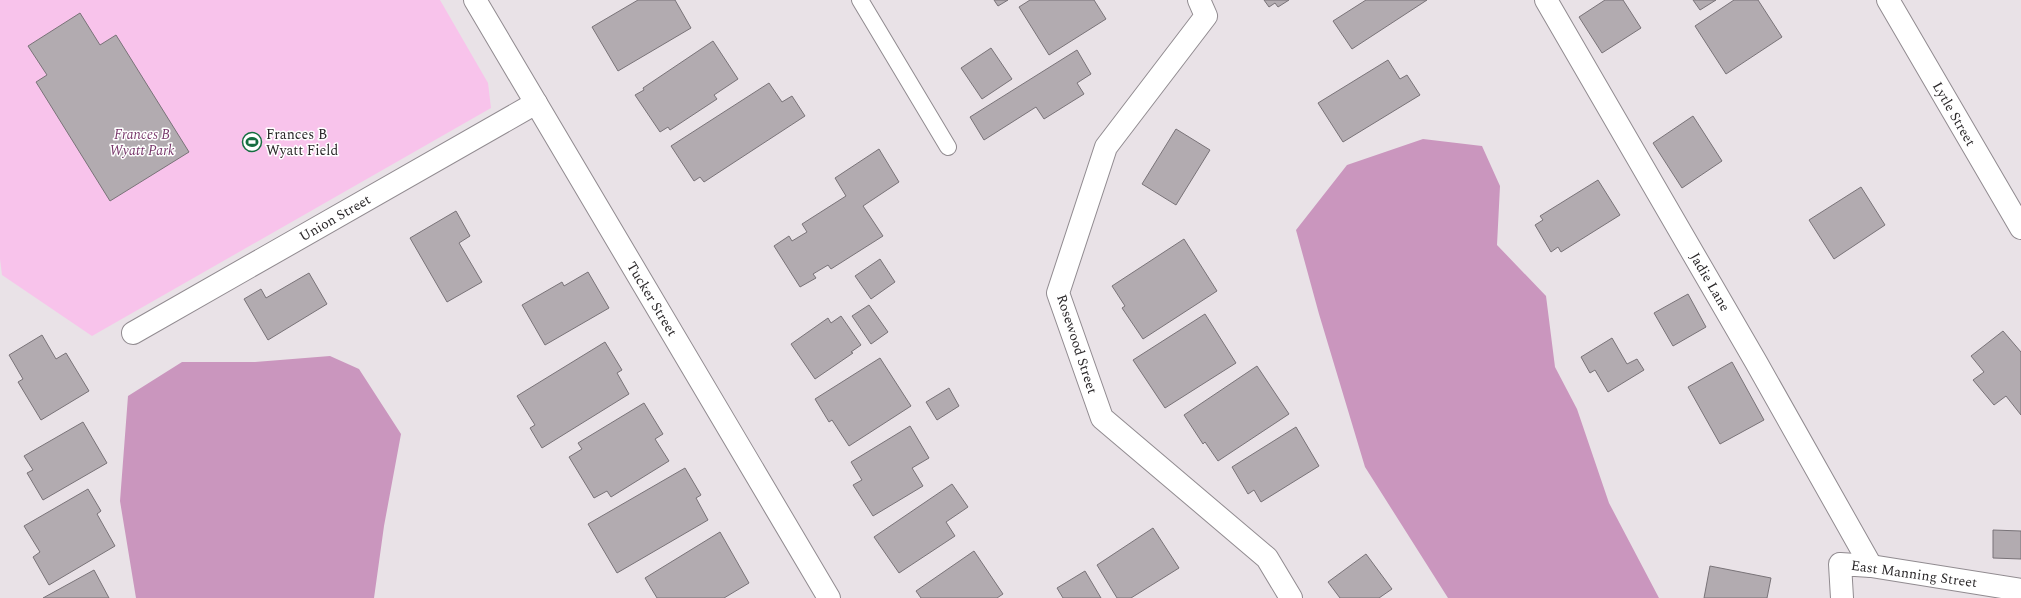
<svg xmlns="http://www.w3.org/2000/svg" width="2021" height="598" font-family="Spectral,serif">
	<rect width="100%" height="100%" fill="#e9e2e7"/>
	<polygon fill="#f8c3eb" points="0,0 440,0 488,83 491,108 92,336 2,275 0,259"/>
	<g fill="#ca96be">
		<polygon points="1423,139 1482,146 1500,186 1497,245 1546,296 1555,367 1577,409 1609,503 1659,598 1448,598 1365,467 1319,314 1296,230 1347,165"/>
		<polygon points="330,356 359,369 401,434 384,526 374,598 136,598 120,501 128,396 182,362 255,362"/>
	</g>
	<g fill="#b2abb0" stroke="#797378">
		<polygon points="638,0 675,0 691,28 618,71 592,27"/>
		<polygon points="994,0 1008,0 998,6"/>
		<polygon points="1030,0 1094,0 1106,19 1049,55 1019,7"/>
		<polygon points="1264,0 1289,0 1278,7 1275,3 1269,7"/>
		<polygon points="1366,0 1427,0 1352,49 1333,21"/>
		<polygon points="1605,0 1623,0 1641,28 1602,53 1579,17"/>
		<polygon points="1693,0 1716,0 1700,10"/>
		<polygon points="1734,0 1758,0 1782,37 1726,74 1695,26"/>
		<polygon points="80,13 100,45 116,35 189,152 110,201 36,82 47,75 28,46"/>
		<polygon points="713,41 738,79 714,95 717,99 670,130 668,127 660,132 635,95 644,90 643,88"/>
		<polygon points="991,48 1012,79 982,99 961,68"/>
		<polygon points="1077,50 1091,74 1077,83 1084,94 1044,119 1036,107 984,140 970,117"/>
		<polygon points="1388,60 1400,79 1407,75 1420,95 1343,142 1318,103"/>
		<polygon points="769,83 782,102 792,96 805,116 704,182 700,177 694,181 671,146"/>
		<polygon points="1693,116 1722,161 1682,188 1653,143"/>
		<polygon points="1176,129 1210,150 1176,205 1142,184"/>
		<polygon points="879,149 899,182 863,206 883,236 831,269 828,265 813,274 816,278 800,287 774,246 789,236 792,241 807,232 802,224 846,196 835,178"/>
		<polygon points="1598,180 1620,215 1561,252 1558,247 1551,252 1535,225 1543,220 1540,216"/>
		<polygon points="1861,187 1885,225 1834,259 1809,220"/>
		<polygon points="456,211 470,236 459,243 482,282 447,302 410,238"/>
		<polygon points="1184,239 1217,291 1143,339 1122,308 1125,306 1112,286"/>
		<polygon points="880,259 895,282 871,299 855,276"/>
		<polygon points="588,272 609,308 545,345 522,305 562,282 564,286"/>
		<polygon points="309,273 327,304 268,340 244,299 261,289 266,298"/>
		<polygon points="1688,294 1706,327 1673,346 1654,313"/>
		<polygon points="869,305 888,332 871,344 852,316"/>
		<polygon points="1205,314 1236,363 1165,408 1133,360"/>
		<polygon points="841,316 861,345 851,352 853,353 815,379 791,344 828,318 831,323"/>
		<polygon points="2003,331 2021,352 2021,415 2006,396 1994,405 1973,380 1984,372 1971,356"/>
		<polygon points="42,335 56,359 66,353 89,391 41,420 18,382 23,379 9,355"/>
		<polygon points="1612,338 1627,364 1637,359 1644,370 1608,392 1595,370 1590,373 1581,357"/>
		<polygon points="605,342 622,370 617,373 629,394 542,448 530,428 535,425 517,396"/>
		<polygon points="880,358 911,406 849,446 832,420 829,422 815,399"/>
		<polygon points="1732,362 1764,420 1720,444 1688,387"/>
		<polygon points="1257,366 1289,414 1218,461 1205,442 1203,444 1184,415"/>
		<polygon points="949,388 959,406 937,420 926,402"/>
		<polygon points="644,403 663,434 655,439 669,461 611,497 607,491 594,498 569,457 582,449 578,443"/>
		<polygon points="83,422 107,463 43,500 27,473 33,470 24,456"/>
		<polygon points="910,426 929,458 912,468 923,486 873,516 853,485 862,480 851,462"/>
		<polygon points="1296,427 1319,466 1261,502 1254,490 1248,494 1232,467"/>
		<polygon points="685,468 701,495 696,498 708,520 617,573 588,524"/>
		<polygon points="952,484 968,507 946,522 955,536 899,573 874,537"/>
		<polygon points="88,489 101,511 97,514 115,546 49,585 33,557 40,552 24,526"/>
		<polygon points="1153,528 1179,568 1131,598 1117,598 1097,565"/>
		<polygon points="1993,530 2021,531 2021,559 1993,558"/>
		<polygon points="720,532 749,583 724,598 657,598 645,578"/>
		<polygon points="974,551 1003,594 997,598 921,598 916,591"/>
		<polygon points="1366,554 1392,589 1379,598 1340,598 1328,582"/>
		<polygon points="1710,566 1771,578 1767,598 1704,598"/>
		<polygon points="94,570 109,598 43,598"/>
		<polygon points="1085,571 1101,598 1063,598 1057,588"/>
	</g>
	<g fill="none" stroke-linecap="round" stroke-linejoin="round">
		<g stroke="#918b90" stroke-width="18">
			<polyline id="service" points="860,0 948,147"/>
		</g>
		<g stroke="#918b90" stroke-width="24">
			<g id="minor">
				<polyline points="475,0 829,598"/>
				<polyline points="1199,0 1206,16 1106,147 1058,293 1102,418 1267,558 1291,598"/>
				<polyline points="1546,0 1756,362 1871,566"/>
				<polyline points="1888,0 2021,228"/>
				<polyline points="133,333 536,103"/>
				<polyline points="1842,598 1840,564 1871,566 2021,590"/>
			</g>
		</g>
		<use href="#service" stroke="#fff" stroke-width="16"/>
		<use href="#minor" stroke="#fff" stroke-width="22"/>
	</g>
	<defs>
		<g id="stadium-ring" transform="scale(1)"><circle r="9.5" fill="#fff" stroke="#156d40" stroke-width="1.5"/><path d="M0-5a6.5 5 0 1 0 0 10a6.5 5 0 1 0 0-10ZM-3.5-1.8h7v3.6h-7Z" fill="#156d40"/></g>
	</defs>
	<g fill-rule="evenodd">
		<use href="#stadium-ring" x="252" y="142"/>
	</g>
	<g text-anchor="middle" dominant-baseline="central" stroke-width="3" stroke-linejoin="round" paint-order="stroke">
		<g font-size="14" fill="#2b282a" stroke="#fff">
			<text transform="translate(1954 114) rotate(60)">Lytle Street</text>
			<text transform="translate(335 218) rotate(-30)">Union Street</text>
			<text transform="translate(1710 282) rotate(60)">Jadie Lane</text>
			<text transform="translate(652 299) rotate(59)">Tucker Street</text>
			<text transform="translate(1077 344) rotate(72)">Rosewood Street</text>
			<text transform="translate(1914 574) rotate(8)">East Manning Street</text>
		</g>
		<g font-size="14" font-style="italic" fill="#78386b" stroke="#fff">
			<text x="142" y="134">Frances B<tspan x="142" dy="16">Wyatt Park</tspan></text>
		</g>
		<g font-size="14" fill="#2b282a" stroke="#fff" text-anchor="start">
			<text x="266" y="134">Frances B<tspan x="266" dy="16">Wyatt Field</tspan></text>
		</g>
	</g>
</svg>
